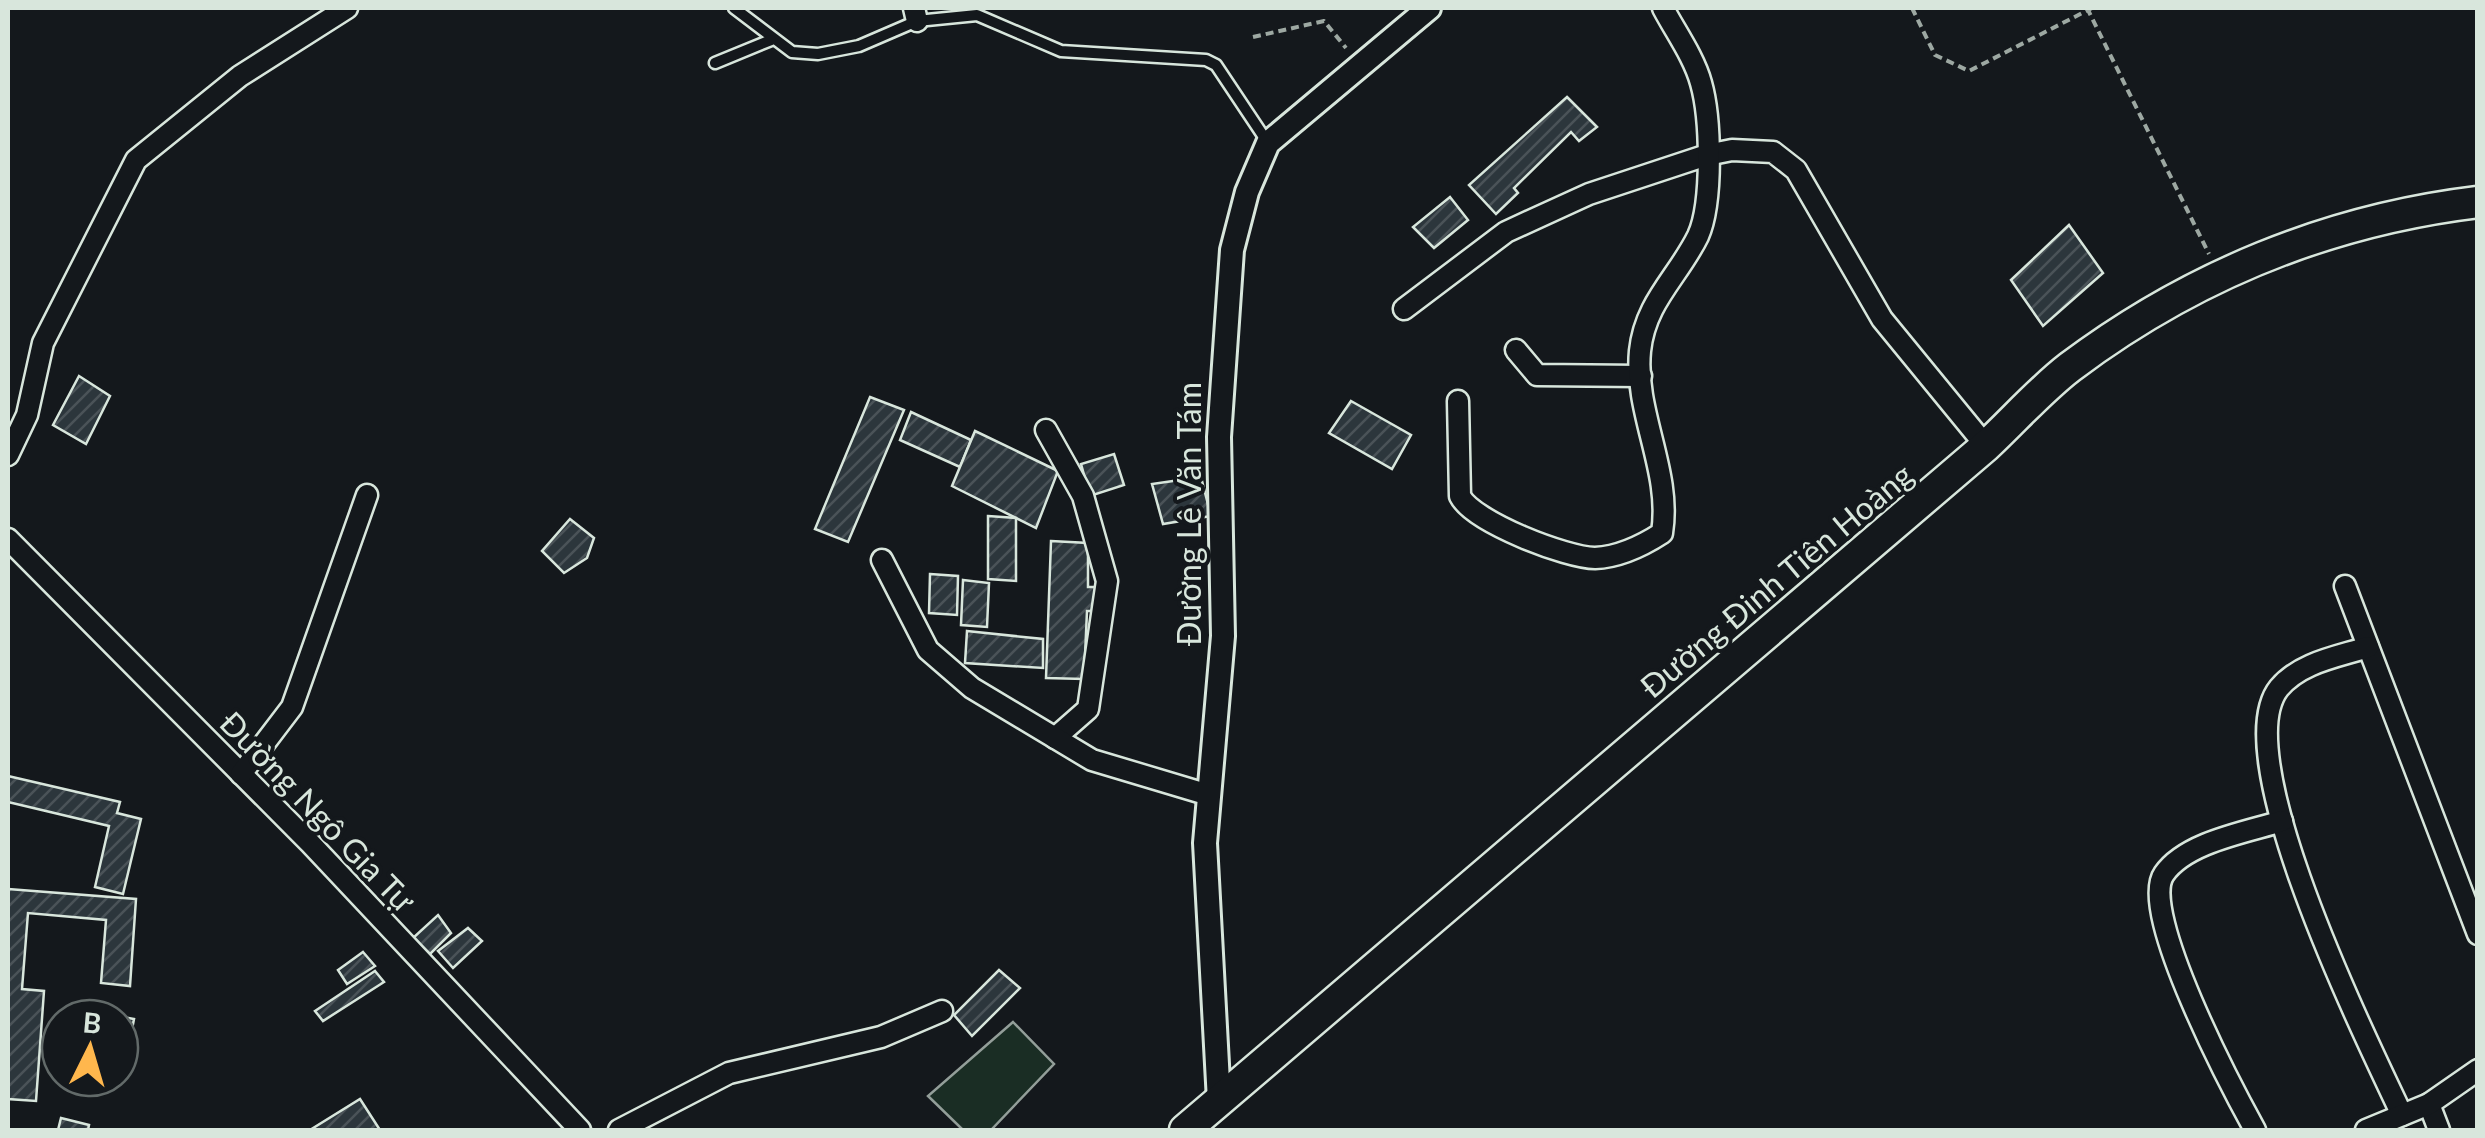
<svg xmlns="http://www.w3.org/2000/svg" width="2485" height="1138" font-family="Lato,sans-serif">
	<defs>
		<pattern id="building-hatch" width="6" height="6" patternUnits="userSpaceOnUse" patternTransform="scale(2.5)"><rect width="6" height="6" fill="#2c363c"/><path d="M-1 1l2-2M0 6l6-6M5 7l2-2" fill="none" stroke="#4a5358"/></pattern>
	</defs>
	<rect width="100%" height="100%" fill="#14181c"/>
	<polygon fill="#1a2d24" stroke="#939e99" stroke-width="2.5" points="1013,1022 1054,1064 991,1130 963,1130 928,1096"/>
	<g fill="url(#building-hatch)" stroke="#d8e6dc" stroke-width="2.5">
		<polygon points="1567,97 1597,127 1579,141 1571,132 1514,188 1518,193 1496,214 1469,185"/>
		<polygon points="1450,197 1468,220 1434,248 1413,227"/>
		<polygon points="2069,225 2103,273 2043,326 2011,280"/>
		<polygon points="79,376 110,396 86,444 53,425"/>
		<polygon points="870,397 904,410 848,542 815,529"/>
		<polygon points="1351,401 1411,435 1392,469 1329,433"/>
		<polygon points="911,412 971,440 960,467 900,440"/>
		<polygon points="975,431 1058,471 1036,528 952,486"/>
		<polygon points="1114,454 1124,485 1090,496 1081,464"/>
		<polygon points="1201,477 1211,516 1163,524 1152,484"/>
		<polygon points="988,516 1016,518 1016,581 988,579"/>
		<polygon points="570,519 594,538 587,558 564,573 542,551"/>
		<polygon points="1051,541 1088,543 1088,587 1099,587 1098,611 1087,611 1084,679 1046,678"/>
		<polygon points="930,574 958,576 957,615 929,613"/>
		<polygon points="963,580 989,583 987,627 961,625"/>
		<polygon points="967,631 1043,639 1043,668 965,663"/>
		<polygon points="8,776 120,802 117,813 141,819 123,894 95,887 109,826 8,802"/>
		<polygon points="8,889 136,899 130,986 101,983 106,920 28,913 22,989 44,991 36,1101 8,1099"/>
		<polygon points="438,915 451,933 430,954 413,938"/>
		<polygon points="468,928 482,941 453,968 438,951"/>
		<polygon points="363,952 375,966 347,984 338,970"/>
		<polygon points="999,970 1020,988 972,1036 954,1015"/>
		<polygon points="375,971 384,982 323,1021 315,1011"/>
		<polygon points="73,1008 134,1019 124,1071 120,1071 120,1018 71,1018"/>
		<polygon points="360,1099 380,1130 310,1130"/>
		<polygon points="61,1118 89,1125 88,1130 58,1130"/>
	</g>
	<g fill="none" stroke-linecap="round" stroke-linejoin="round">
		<g stroke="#d8e6dc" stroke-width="15">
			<g id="service">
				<polyline points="734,8 792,52 818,54 859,46 917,21 977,15 1061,51 1206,60 1216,65 1268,143"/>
				<polyline points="715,63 771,40"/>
			</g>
		</g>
		<g stroke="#d8e6dc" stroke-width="25">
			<g id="minor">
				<polyline points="914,8 917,21"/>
				<polyline points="1404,309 1506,232 1589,194 1707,155 1732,150 1773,152 1796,170 1882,319 1986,446"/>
				<polyline points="1516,350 1537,375 1641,376"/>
				<path d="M1458,401l2,95c13,26 107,62 135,62 24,-1 47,-12 67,-25 10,-62 -28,-120 -22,-182 5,-49 38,-74 58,-115 15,-33 13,-118 3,-153 -7,-26 -26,-52 -38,-75"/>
				<polyline points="1046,430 1083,496 1107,581 1088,709 1055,738"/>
				<polyline points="8,455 27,415 43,343 136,160 240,76 347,8"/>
				<polyline points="8,539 310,843 580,1130"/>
				<polyline points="882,560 928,650 972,688 1092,760 1209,795"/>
				<polyline points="2345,586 2478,934"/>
				<path d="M2368,647c-31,10 -67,15 -89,41 -54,67 89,354 123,427"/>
				<polyline points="241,774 292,707 367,495"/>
				<polyline points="2429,1104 2439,1130"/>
				<polyline points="619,1130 729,1073 881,1037 942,1011"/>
				<path d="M2255,1130c-22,-40 -117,-219 -91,-256 22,-32 83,-42 118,-53"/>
				<polyline points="2366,1130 2429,1104 2478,1070"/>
			</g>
		</g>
		<g stroke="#d8e6dc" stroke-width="28">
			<polyline id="tertiary" points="1219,1101 1205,843 1223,636 1219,437 1232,250 1247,192 1268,143 1429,8"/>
		</g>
		<g stroke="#d8e6dc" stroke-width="35">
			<path id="primary" d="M1185,1130l801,-684c28,-26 54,-56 84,-79 120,-90 258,-147 408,-165"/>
		</g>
		<g stroke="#9da8a2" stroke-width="4" stroke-dasharray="8 5" stroke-linecap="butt">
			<polyline points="1912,8 1935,55 1969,71 2092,8"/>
			<polyline points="2087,8 2209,254"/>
			<polyline points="1253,37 1324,21 1346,48"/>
		</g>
		<use href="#service" stroke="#14181c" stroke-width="10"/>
		<use href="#minor" stroke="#14181c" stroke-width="20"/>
		<use href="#tertiary" stroke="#14181c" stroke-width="22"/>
		<use href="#primary" stroke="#14181c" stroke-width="30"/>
	</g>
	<g text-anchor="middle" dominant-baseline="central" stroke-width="8" stroke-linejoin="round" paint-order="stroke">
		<g font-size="32" fill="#d8e6dc" stroke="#14181c">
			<text transform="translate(1188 514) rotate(-90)">Đường Lê Văn Tám</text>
			<text transform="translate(1776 580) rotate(-40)">Đường Đinh Tiên Hoàng</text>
			<text transform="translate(318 811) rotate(46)">Đường Ngô Gia Tự</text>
		</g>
	</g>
	<rect width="2485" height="1138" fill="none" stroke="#d8e6dc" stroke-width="20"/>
	<g transform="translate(90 1048) rotate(5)"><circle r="48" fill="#14181c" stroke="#626a69" stroke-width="2.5"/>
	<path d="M0-8L18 38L0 25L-18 38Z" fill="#ffb74d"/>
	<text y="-15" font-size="28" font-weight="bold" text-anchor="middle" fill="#d8e6dc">B</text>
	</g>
</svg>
